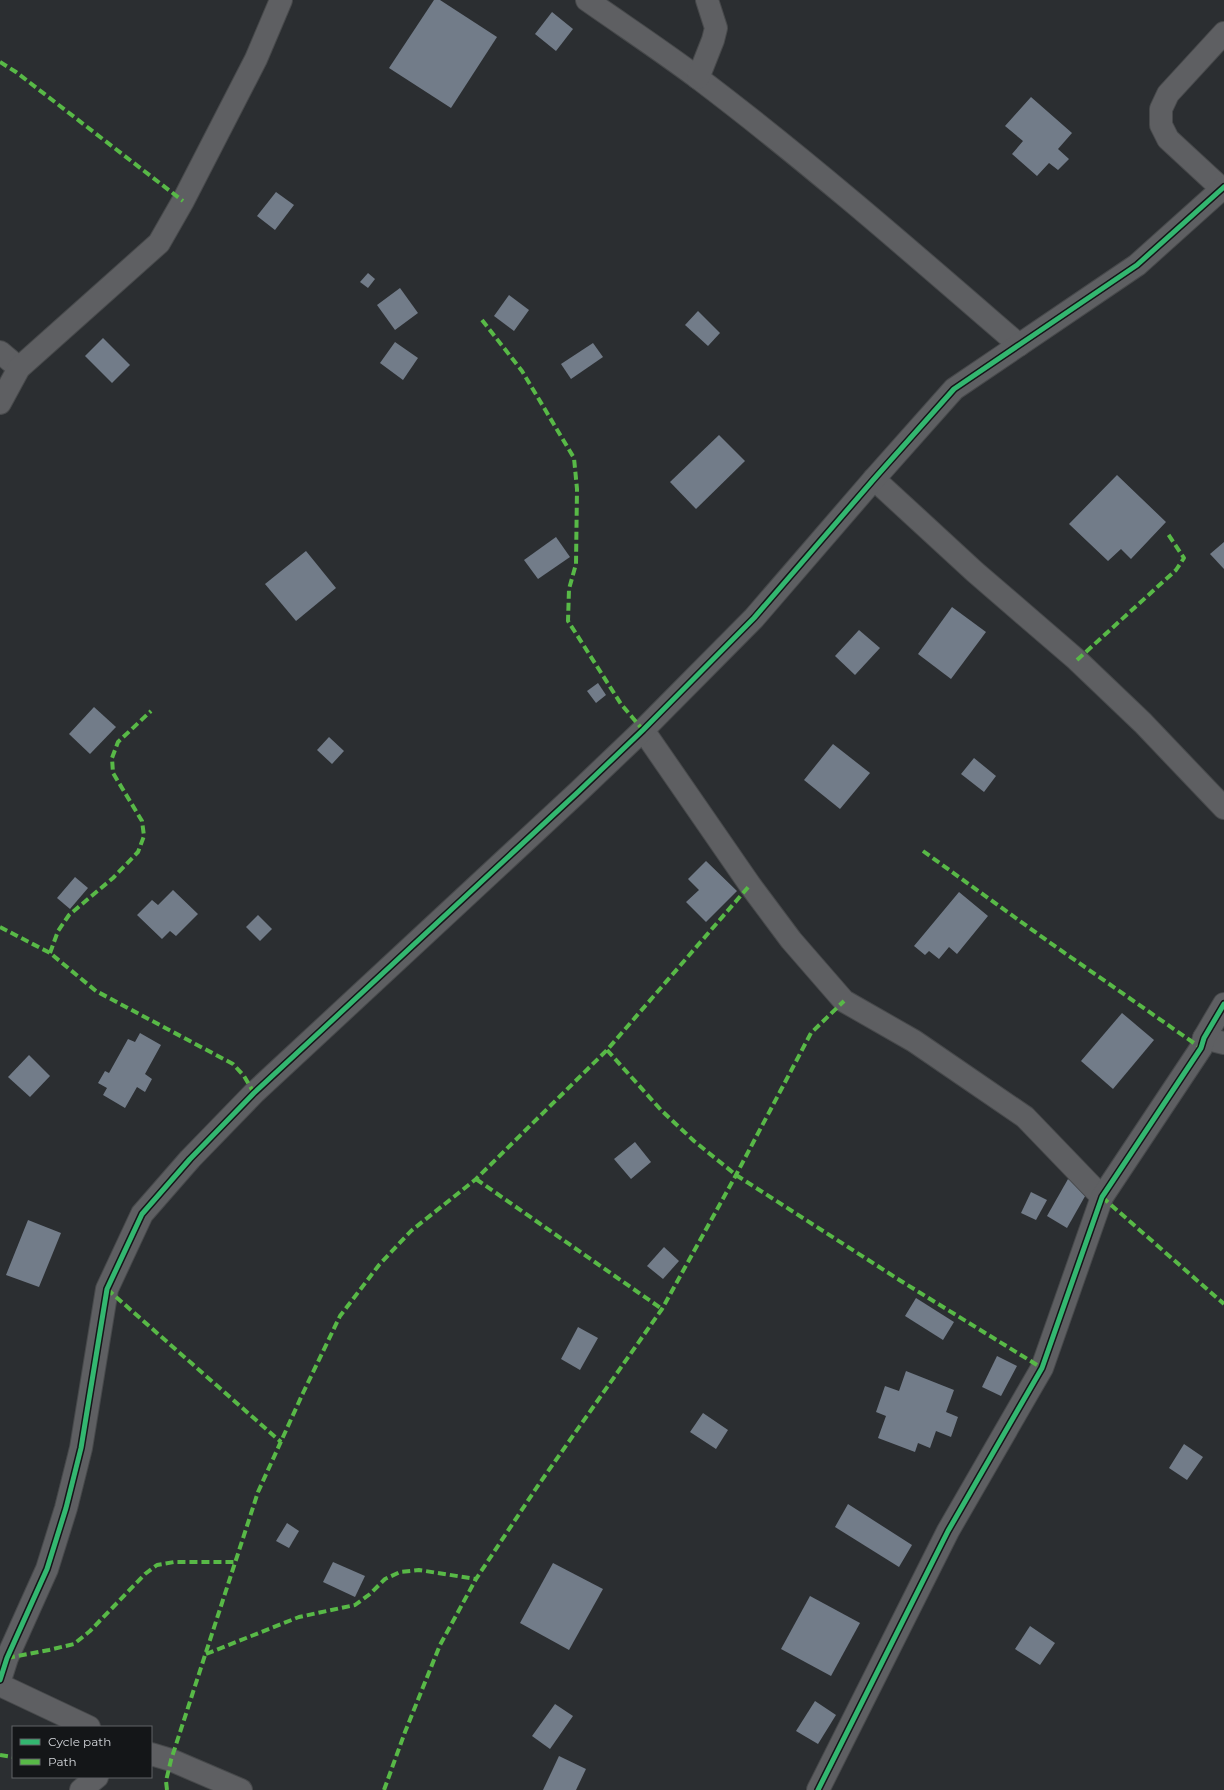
<svg xmlns="http://www.w3.org/2000/svg" width="1224" height="1790" font-family="Montserrat,sans-serif">
	<rect width="100%" height="100%" fill="#2b2e31"/>
	<g fill="#727c89">
		<polygon points="434,0 440,0 497,37 451,108 389,68"/>
		<polygon points="552,12 573,29 556,51 535,34"/>
		<polygon points="1031,97 1072,133 1058,149 1069,159 1058,170 1049,163 1037,176 1012,154 1023,141 1005,126"/>
		<polygon points="276,192 294,205 275,230 257,216"/>
		<polygon points="368,273 375,279 368,288 360,282"/>
		<polygon points="400,288 418,313 395,330 377,305"/>
		<polygon points="509,295 529,310 514,331 494,316"/>
		<polygon points="698,311 720,333 708,346 685,325"/>
		<polygon points="103,338 130,365 112,383 85,356"/>
		<polygon points="395,342 418,358 403,380 380,363"/>
		<polygon points="593,343 603,357 571,379 561,364"/>
		<polygon points="719,435 745,461 696,509 670,482"/>
		<polygon points="1117,475 1166,522 1131,559 1121,549 1108,561 1069,524"/>
		<polygon points="556,537 570,557 538,579 524,560"/>
		<polygon points="1224,542 1224,569 1210,554"/>
		<polygon points="306,551 336,588 296,621 265,584"/>
		<polygon points="952,607 986,632 951,679 918,654"/>
		<polygon points="859,630 880,648 855,675 835,656"/>
		<polygon points="598,683 606,695 596,703 587,691"/>
		<polygon points="94,707 116,727 90,754 69,734"/>
		<polygon points="329,737 344,751 332,764 317,750"/>
		<polygon points="833,744 870,773 840,809 804,780"/>
		<polygon points="974,758 996,776 984,792 961,774"/>
		<polygon points="706,861 737,891 706,922 686,902 699,890 688,879"/>
		<polygon points="75,877 88,888 70,909 57,898"/>
		<polygon points="173,890 198,914 176,936 170,931 162,939 137,915 152,900 158,905"/>
		<polygon points="959,892 988,916 957,954 949,947 939,959 929,951 925,955 914,946"/>
		<polygon points="258,915 272,929 260,941 246,927"/>
		<polygon points="1122,1013 1154,1040 1113,1089 1081,1061"/>
		<polygon points="140,1033 161,1045 145,1074 152,1079 145,1092 137,1087 125,1108 103,1095 107,1088 98,1083 105,1071 109,1073 128,1039 135,1042"/>
		<polygon points="29,1055 50,1076 30,1097 8,1077"/>
		<polygon points="635,1142 651,1162 631,1179 614,1159"/>
		<polygon points="1068,1179 1088,1191 1067,1228 1047,1216"/>
		<polygon points="1031,1192 1047,1200 1036,1220 1021,1213"/>
		<polygon points="28,1220 61,1233 39,1287 6,1275"/>
		<polygon points="664,1247 679,1261 663,1279 647,1266"/>
		<polygon points="916,1298 954,1322 943,1340 905,1316"/>
		<polygon points="578,1327 598,1338 580,1370 561,1359"/>
		<polygon points="997,1356 1017,1366 1001,1396 982,1387"/>
		<polygon points="906,1371 954,1390 946,1412 958,1417 951,1437 936,1431 930,1448 918,1443 915,1452 878,1438 886,1416 876,1412 885,1386 899,1391"/>
		<polygon points="703,1413 728,1430 716,1449 690,1432"/>
		<polygon points="1184,1444 1203,1457 1187,1480 1169,1468"/>
		<polygon points="848,1504 912,1545 899,1567 835,1527"/>
		<polygon points="287,1523 299,1531 289,1548 276,1541"/>
		<polygon points="333,1562 365,1576 355,1597 323,1582"/>
		<polygon points="553,1563 603,1589 569,1650 520,1623"/>
		<polygon points="810,1596 860,1623 831,1676 781,1649"/>
		<polygon points="1030,1626 1055,1643 1040,1665 1015,1649"/>
		<polygon points="815,1701 836,1715 818,1744 796,1731"/>
		<polygon points="555,1704 573,1716 550,1749 532,1736"/>
		<polygon points="559,1756 586,1769 576,1790 543,1790"/>
	</g>
	<g fill="none" stroke-linecap="round" stroke-linejoin="round">
		<g stroke="#47494b" stroke-width="24">
			<g id="street">
				<path d="M587,0c37,26 75,51 111,78 111,84 216,176 321,267"/>
				<polyline points="698,78 713,40 716,28 707,0"/>
				<polyline points="1222,189 1168,139 1161,125 1161,109 1168,94 1224,33"/>
				<polyline points="0,352 19,368"/>
				<polyline points="874,479 975,572 1077,660 1143,723 1224,808"/>
				<polyline points="643,730 750,885 791,940 844,1001 914,1041 1025,1117 1102,1197"/>
				<polyline points="1204,1038 1224,1043"/>
				<polyline points="0,1680 7,1658 47,1569 66,1508 81,1448 107,1289 142,1214 190,1159 254,1093 578,792 643,730 754,618 874,479 954,389 1137,265 1224,187"/>
				<polyline points="81,1790 97,1777"/>
				<polyline points="818,1790 948,1531 1042,1368 1102,1197 1201,1048 1204,1038 1224,1004"/>
			</g>
		</g>
		<g stroke="#47494b" stroke-width="24">
			<g id="secondary">
				<polyline points="0,403 19,368 159,243 183,201 256,59 281,0"/>
				<polyline points="0,1685 89,1727"/>
				<polyline points="151,1754 171,1760 241,1790"/>
			</g>
		</g>
		<use href="#street" stroke="#5e5f62" stroke-width="22"/>
		<use href="#secondary" stroke="#5e5f62" stroke-width="22"/>
		<g stroke="#58b947" stroke-width="4" stroke-dasharray="8 4" stroke-linecap="butt">
			<polyline points="0,62 16,72 183,201"/>
			<polyline points="482,320 522,371 574,458 577,489 576,564 569,589 568,621 621,704 643,730"/>
			<polyline points="1077,660 1176,570 1184,558 1168,534"/>
			<polyline points="923,851 1049,942 1201,1048"/>
			<polyline points="0,927 50,953 96,991 233,1064 244,1076 254,1093"/>
			<polyline points="50,953 58,931 69,915 113,878 138,852 144,836 142,821 113,773 112,758 118,742 151,711"/>
			<polyline points="607,1050 661,1110 694,1141 736,1175 901,1281 1042,1368"/>
			<polyline points="476,1179 662,1309"/>
			<polyline points="1102,1197 1224,1304"/>
			<polyline points="107,1289 281,1442"/>
			<polyline points="206,1654 299,1617 355,1605 370,1594 385,1579 400,1572 419,1570 476,1579"/>
			<polyline points="7,1658 49,1650 74,1644 90,1631 145,1574 157,1565 174,1562 235,1562"/>
			<polyline points="0,1755 13,1757"/>
			<polyline points="167,1790 166,1781 171,1760 258,1492 303,1393 340,1316 379,1265 411,1231 476,1179 607,1050 750,885"/>
			<polyline points="384,1790 405,1732 440,1645 476,1579 537,1487 662,1309 736,1175 811,1033 844,1001"/>
		</g>
		<g stroke="#141618" stroke-width="8">
			<g id="cycleway">
				<polyline points="0,1680 7,1658 47,1569 66,1508 81,1448 107,1289 142,1214 190,1159 254,1093 578,792 643,730 754,618 874,479 954,389 1137,265 1224,187"/>
				<polyline points="818,1790 948,1531 1042,1368 1102,1197 1201,1048 1204,1038 1224,1004"/>
			</g>
		</g>
		<use href="#cycleway" stroke="#33b770" stroke-width="5"/>
	</g>
	<rect x="12" y="1726" width="140" height="52" fill="#141618" stroke="#606366"/>
	<rect x="20" y="1739" width="20" height="6" fill="#33b770" stroke="#606366"/>
	<text x="48" y="1746" font-size="12" fill="#d3d6da">Cycle path</text>
	<rect x="20" y="1759" width="20" height="6" fill="#58b947" stroke="#606366"/>
	<text x="48" y="1766" font-size="12" fill="#d3d6da">Path</text>
</svg>
